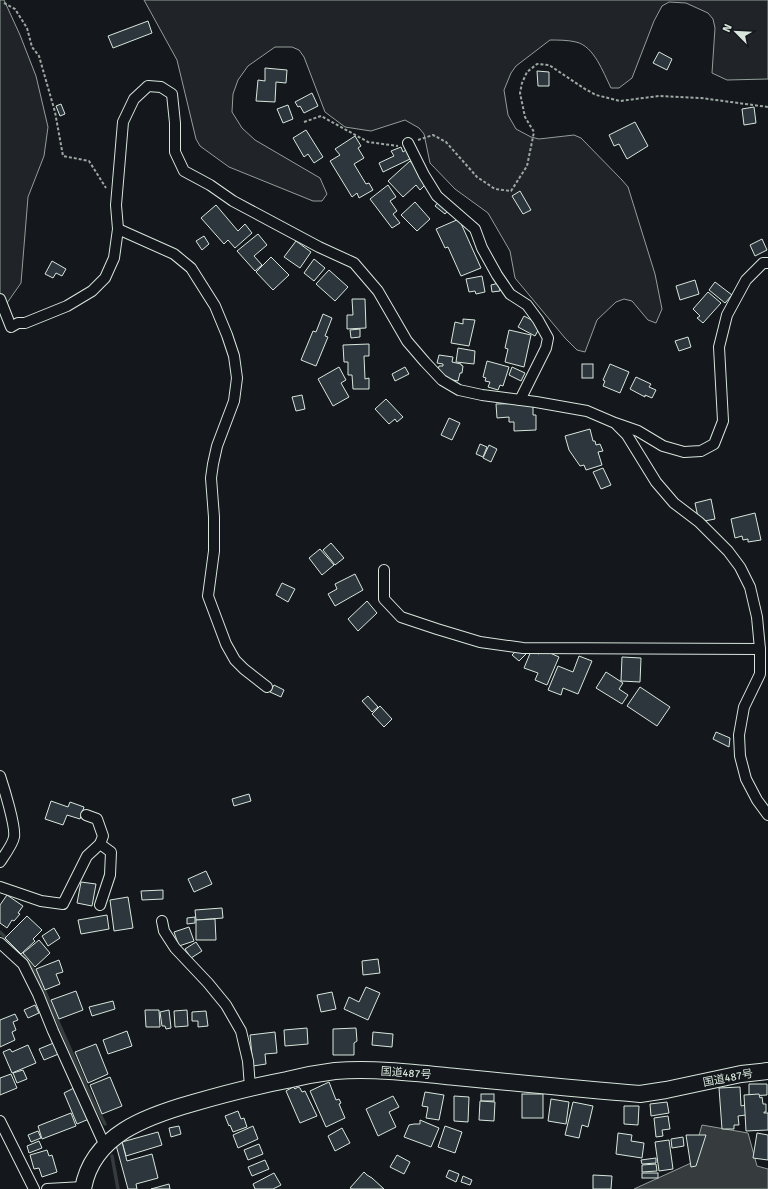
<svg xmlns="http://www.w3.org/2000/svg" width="768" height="1189" font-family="Signika,'Noto Sans JP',sans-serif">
	<rect width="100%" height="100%" fill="#14181c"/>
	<g fill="#202428" stroke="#939e99">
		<polygon points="0,0 4,0 20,35 36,76 48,127 44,156 28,197 21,283 7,303 0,300"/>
		<path d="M144,0h624v79l-41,1 -15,-7 3,-45 -2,-9 -5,-6 -22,-10 -17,-1 -7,4 -8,15 -22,57 -13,10h-8c-8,-16 -17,-42 -35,-46 -8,-2 -18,-2 -26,-2l-34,26 -5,7 -7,17 4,25 8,14 15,8 8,2 35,-4 7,3 41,42 6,7 27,87 7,35 -6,14 -8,-3 -16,-19 -8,-2 -8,3 -19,18 -12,32 -8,-2 -12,-12 -50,-60 -5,-27 -22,-38 -33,-24 -25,-26 -6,-29 -5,-6 -14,-8 -34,11 -26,-4 -20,-15 -21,-55 -5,-7 -7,-3h-17l-27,19 -10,14 -5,14 -1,18 10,16 13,12 65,38 7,16 -5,7h-9l-84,-34 -29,-21 -4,-7 -19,-79z"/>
	</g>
	<polygon fill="#363b3e" stroke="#939e99" points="702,1125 748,1133 757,1166 768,1169 768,1189 634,1189 691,1163"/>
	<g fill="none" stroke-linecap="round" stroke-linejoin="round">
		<g stroke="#363b3e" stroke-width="3.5">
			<polyline points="0,932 9,941"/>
			<polyline points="19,951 37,974 92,1099 105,1124"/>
			<polyline points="112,1156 118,1189"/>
		</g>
	</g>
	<g fill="#2c363c" stroke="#d8e6dc">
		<polygon points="148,21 152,33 113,48 108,36"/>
		<polygon points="659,52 672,59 667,70 653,63"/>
		<polygon points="265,68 287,70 286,83 276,82 275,102 256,101 258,80 265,81"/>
		<polygon points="537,71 549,72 549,86 538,86"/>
		<polygon points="312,93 318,106 304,113 300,106 298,107 295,102"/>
		<polygon points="61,104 65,114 60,116 56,106"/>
		<polygon points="288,105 293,119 283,123 277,109"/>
		<polygon points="754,107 756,123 744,125 742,109"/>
		<polygon points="635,122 648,146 627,159 619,144 614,146 609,135"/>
		<polygon points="306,130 323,157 314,163 308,154 304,157 293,138"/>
		<polygon points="355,136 361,146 358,148 364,158 354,164 366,184 369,183 373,190 359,198 357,193 352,197 330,161 340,155 335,149"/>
		<polygon points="401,147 403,152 406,150 410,159 383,172 379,163 394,156 391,151"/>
		<polygon points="410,161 428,182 420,190 416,185 403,197 388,181"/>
		<polygon points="388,185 396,197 390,201 397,211 393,214 400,223 392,228 370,199"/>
		<polygon points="520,191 531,210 523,214 512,196"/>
		<polygon points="440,200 450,208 445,214 435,206"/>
		<polygon points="415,202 430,219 417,231 401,215"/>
		<polygon points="216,205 238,231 245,224 252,233 235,248 228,240 224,244 201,218"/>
		<polygon points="459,219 481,268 461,276 448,247 445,248 436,229"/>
		<polygon points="258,234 267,245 254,256 262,265 255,271 237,251"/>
		<polygon points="204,236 209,244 202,250 196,241"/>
		<polygon points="762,239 767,250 755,256 750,245"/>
		<polygon points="296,241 311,252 300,268 284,257"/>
		<polygon points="271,257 289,275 273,290 256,272"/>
		<polygon points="314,259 325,268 314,281 304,273"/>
		<polygon points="52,261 66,269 62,276 56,273 53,278 45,274"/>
		<polygon points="329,270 348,287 335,301 316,284"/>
		<polygon points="482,276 485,292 476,294 475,291 469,292 466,279"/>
		<polygon points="695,280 699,294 680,300 676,286"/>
		<polygon points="715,282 732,295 725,303 709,290"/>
		<polygon points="499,283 500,291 492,292 491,285"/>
		<polygon points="708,292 721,303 703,323 697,318 700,316 693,309"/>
		<polygon points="352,299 365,299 366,328 347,329 347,315 353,315"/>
		<polygon points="323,314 332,318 325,336 328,337 316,366 301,360 313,331 316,332"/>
		<polygon points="524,316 541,325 535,336 518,327"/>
		<polygon points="463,319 475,320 469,346 451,343 455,322 463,324"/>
		<polygon points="360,329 360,337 351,338 350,330"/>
		<polygon points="509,330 531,335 524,367 505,362 508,349 505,348"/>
		<polygon points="688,337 691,347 679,351 675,341"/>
		<polygon points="369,344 369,356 364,356 365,379 369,378 369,389 353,389 352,375 348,375 348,362 344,362 343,345"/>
		<polygon points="458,348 475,351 474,364 456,362"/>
		<polygon points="439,355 453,357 452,362 461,364 461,365 463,366 462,373 460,373 458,381 441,378 437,374 439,366 443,366 443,364 437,363"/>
		<polygon points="487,361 509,367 503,386 500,385 498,390 488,387 490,382 485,381 486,378 483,377"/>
		<rect x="582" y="364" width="11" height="14"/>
		<polygon points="610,364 629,372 620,393 603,386 605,381 603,380"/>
		<polygon points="339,367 346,380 341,383 349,397 333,406 318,379"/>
		<polygon points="405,367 409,374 395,381 392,374"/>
		<polygon points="512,367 525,373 521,381 509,375"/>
		<polygon points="636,377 651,384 649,387 656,390 652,398 645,395 645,397 630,389"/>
		<polygon points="302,395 305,409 296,411 292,397"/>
		<polygon points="386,399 403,417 397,422 395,419 389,424 375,409"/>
		<polygon points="533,403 533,415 536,415 536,430 514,431 514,422 509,422 509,417 497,418 496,404"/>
		<polygon points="449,418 460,423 452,440 441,435"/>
		<polygon points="590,429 593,441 595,441 596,445 600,444 603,451 598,452 602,465 586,470 584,465 580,466 569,450 565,436"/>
		<polygon points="480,444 487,447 483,457 476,454"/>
		<polygon points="489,445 497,449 491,462 483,458"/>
		<polygon points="603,468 611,485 601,489 593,472"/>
		<polygon points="711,499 715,519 699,522 695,503"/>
		<polygon points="755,513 761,540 748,542 748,539 743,540 742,536 735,538 731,519"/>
		<polygon points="331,543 344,558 335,565 323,550"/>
		<polygon points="320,549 334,565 322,575 309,558"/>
		<polygon points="355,574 363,590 335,606 328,594 337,589 335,584"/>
		<polygon points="282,583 295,589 288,602 276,595"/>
		<polygon points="367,601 377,613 358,631 348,619"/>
		<polygon points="519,648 526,654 519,661 512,655"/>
		<polygon points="541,649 559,657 547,685 535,680 538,673 524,668 531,651 539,654"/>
		<polygon points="579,656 592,661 578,694 563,688 561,695 548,690 558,666 573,672"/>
		<polygon points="622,657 641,658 640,682 621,681"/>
		<polygon points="606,672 623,683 619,689 628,695 622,704 596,688"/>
		<polygon points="274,685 284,690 281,697 270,692"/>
		<polygon points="640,687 670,707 657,726 627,706"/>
		<polygon points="368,696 378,707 372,712 362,701"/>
		<polygon points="380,706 392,719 384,727 372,714"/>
		<polygon points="716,732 730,738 729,747 713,739"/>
		<polygon points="249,794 251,801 234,806 232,799"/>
		<polygon points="51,801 68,807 70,802 84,807 80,819 67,815 63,825 45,819"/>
		<polygon points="206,871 212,884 194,892 188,879"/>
		<polygon points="81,882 96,884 92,906 77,903"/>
		<polygon points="163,890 163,899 142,900 141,891"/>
		<polygon points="7,895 23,906 18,913 20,914 14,921 12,920 7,928 0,923 0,905"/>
		<polygon points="128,897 133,928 114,931 110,900"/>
		<polygon points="222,908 223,918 196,920 195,910"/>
		<polygon points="107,915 109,929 81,934 78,920"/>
		<polygon points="27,916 42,930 33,939 35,941 21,954 5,938"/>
		<polygon points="195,917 195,923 187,924 187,918"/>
		<polygon points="215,919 216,940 196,940 196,920"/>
		<polygon points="189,927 194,941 179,946 174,932"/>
		<polygon points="54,928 60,938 48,946 42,936"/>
		<polygon points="39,940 50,953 35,967 23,953"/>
		<polygon points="196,942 202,951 191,958 185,949"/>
		<polygon points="378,959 380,973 363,975 362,961"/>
		<polygon points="59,960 63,972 56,974 60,984 45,990 36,969"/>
		<polygon points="366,987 380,993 368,1020 344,1009 349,997 359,1002"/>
		<polygon points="76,991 83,1010 59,1019 51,1000"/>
		<polygon points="332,992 336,1009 321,1012 317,995"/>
		<polygon points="113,1001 115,1009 92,1016 89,1007"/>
		<polygon points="35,1005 39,1013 28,1018 24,1010"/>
		<polygon points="145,1010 159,1010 160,1027 146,1027"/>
		<polygon points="169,1010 171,1028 166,1029 165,1026 162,1026 160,1012"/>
		<polygon points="187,1010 188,1026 175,1027 174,1011"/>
		<polygon points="206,1011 208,1026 198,1027 198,1021 192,1021 192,1012"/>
		<polygon points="15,1014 18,1020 13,1022 16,1030 12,1032 15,1040 0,1047 0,1020"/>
		<polygon points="307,1028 308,1044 285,1046 284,1030"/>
		<polygon points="356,1028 357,1041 354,1043 354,1055 333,1055 333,1029"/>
		<polygon points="127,1031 132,1046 108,1054 103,1040"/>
		<polygon points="275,1032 277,1053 265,1054 266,1064 253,1066 250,1035"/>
		<polygon points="373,1032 393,1034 392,1047 372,1045"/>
		<polygon points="56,1042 61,1053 44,1060 39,1049"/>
		<polygon points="96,1044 108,1074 88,1083 75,1052"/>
		<polygon points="28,1045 36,1063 12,1073 3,1052 10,1049 12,1052"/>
		<polygon points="23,1070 27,1079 17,1083 13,1073"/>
		<polygon points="11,1074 17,1088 0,1095 0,1078"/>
		<polygon points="110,1077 122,1106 102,1114 90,1085"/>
		<polygon points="329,1082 336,1100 339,1099 341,1103 339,1104 345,1118 326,1127 310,1091"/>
		<polygon points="749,1084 767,1084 767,1095 749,1096"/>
		<polygon points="76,1087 89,1119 77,1124 64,1093"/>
		<polygon points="293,1087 295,1089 298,1087 300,1088 302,1092 305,1091 317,1116 300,1123 286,1091"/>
		<polygon points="740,1087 741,1106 745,1105 746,1115 738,1116 739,1125 734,1125 734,1129 722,1129 719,1088"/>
		<polygon points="425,1092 444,1095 439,1120 426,1118 428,1107 422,1106"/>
		<rect x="481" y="1094" width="13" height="7"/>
		<rect x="522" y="1094" width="21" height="24"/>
		<polygon points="759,1094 760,1098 762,1097 763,1104 766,1104 766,1112 764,1112 764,1113 768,1113 768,1130 746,1131 744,1095"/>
		<polygon points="393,1096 399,1107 389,1112 396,1127 378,1136 366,1109"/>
		<polygon points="454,1096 469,1097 468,1122 454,1121"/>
		<polygon points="551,1099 569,1102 566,1124 548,1121"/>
		<polygon points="480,1101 495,1102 494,1121 479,1120"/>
		<polygon points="573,1102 593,1106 588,1127 582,1125 579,1138 565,1135"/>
		<polygon points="667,1102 669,1113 651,1116 650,1104"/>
		<polygon points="624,1106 639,1106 638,1125 624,1124"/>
		<polygon points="238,1111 241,1119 244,1118 247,1127 233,1132 230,1125 229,1126 225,1116"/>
		<polygon points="71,1113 76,1126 42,1139 38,1126"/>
		<polygon points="668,1116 670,1129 662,1130 663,1136 656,1137 654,1118"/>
		<polygon points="420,1120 439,1128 431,1147 404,1137 409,1125 414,1124 420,1124"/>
		<polygon points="179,1126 181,1134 171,1137 169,1128"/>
		<polygon points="253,1126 258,1139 238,1148 233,1135"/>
		<polygon points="445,1126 462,1132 455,1153 438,1147"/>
		<polygon points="342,1128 350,1143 335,1151 328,1136"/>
		<polygon points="38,1131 41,1138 31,1142 28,1135"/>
		<polygon points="158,1132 162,1145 126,1156 122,1142"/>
		<polygon points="618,1133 632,1135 631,1141 644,1143 642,1158 616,1154"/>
		<polygon points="757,1133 768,1135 768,1160 753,1158"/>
		<polygon points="686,1135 706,1135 696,1166 691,1167"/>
		<polygon points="683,1137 684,1146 672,1148 671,1139"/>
		<polygon points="669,1140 673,1169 659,1171 655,1142"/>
		<polygon points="39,1141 42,1148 29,1153 27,1146"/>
		<polygon points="122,1142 127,1161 152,1154 158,1178 136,1184 137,1189 128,1189 116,1145"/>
		<polygon points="259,1144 263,1154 248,1160 244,1150"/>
		<polygon points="47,1150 49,1156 52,1155 57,1172 42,1177 39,1168 34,1169 30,1155"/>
		<polygon points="397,1155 410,1162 404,1174 390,1167"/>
		<polygon points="656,1158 656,1163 642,1164 641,1160"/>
		<polygon points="265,1160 269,1169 252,1176 248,1167"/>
		<polygon points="656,1164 657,1171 642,1172 642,1165"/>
		<polygon points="449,1170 459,1174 456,1182 446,1177"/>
		<polygon points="364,1172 367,1175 372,1178 384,1189 352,1189 350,1188"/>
		<polygon points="274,1173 281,1185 273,1189 255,1189 253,1184"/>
		<rect x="642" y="1173" width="16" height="5"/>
		<polygon points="593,1175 612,1176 611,1189 593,1189"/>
		<polygon points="463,1176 472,1180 470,1185 461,1182"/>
		<polygon points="169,1184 170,1189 151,1189"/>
	</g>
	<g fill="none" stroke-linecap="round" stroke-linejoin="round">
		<g stroke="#d8e6dc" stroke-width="12">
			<g id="minor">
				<polyline points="408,143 424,175 437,196 475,229 482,248 497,275 510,294 527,305 538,320 548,338 546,348 520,400"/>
				<polyline points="118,229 174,254 191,268 215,306 227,335 234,356 237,378 234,401 217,446 213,464 211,478 214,517 214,551 208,596 226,644 235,660 244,669 267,687"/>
				<polyline points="0,299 11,327 18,323 25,323 67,306 92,291 105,278 114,258 118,229 116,205 123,122 134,99 148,86 161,87 172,94 175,123 175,152 184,171 210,185 233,201 319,247 354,263 378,291 407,341 425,362 442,380 459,390 482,395 536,402 587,411 615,423 638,431 663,446 684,452 701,451 714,444 723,421 719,347 727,315 746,280 763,263 768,263"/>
				<polyline points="617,425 627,435 656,482 674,503 699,522 728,551 740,567 750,587 757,617 760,649 760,674 744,707 739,735 740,756 746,779 757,800 768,815"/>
				<polyline points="384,570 384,599 401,617 437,629 480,642 523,648 760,649"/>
				<path d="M0,776c4,12 16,51 14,61 -1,7 -10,19 -14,25"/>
				<polyline points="86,815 97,819 103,836 100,844"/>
				<polyline points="0,887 41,901 63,904 87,856 100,844 111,852 110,875 100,905"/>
				<polyline points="162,921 164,931 175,948 208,983 226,1005 241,1031 248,1061 250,1087"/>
				<polyline points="0,943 23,964 38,994 53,1031 105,1146"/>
				<polyline points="0,1121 34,1189"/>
				<polyline points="47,1189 83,1187"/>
			</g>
		</g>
		<g stroke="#d8e6dc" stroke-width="18">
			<path id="trunk" d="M83,1189c9,-54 64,-73 110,-86 31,-9 62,-17 94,-23 16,-4 32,-7 48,-9 40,-3 81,2 121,6 61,6 122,12 184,17l26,-4 75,-16 27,-3"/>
		</g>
		<g stroke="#9da8a2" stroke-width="2" stroke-dasharray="3 2" stroke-linecap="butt">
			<polyline points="4,3 15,9 27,28 32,47 39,56 55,112 63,156 89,161 106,188"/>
			<polyline points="304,122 321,116 368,142 398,146"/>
			<polyline points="418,140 433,135 446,142 477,177 495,189 511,191 527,166 534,132 525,117 520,93 522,83 527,72 537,64 549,65 585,89 596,95 620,101 659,96 701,98 768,107"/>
		</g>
		<use href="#minor" stroke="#14181c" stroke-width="10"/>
		<use href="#trunk" stroke="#14181c" stroke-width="16"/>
	</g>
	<g text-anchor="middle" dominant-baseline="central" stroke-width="3" stroke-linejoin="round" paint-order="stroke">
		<g font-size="11" fill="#d8e6dc" stroke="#14181c">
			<text transform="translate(406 1073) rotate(4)">国道487号</text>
			<text transform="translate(728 1078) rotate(-11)">国道487号</text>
		</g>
	</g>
	<g transform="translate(736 32) rotate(294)" stroke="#14181c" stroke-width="3" paint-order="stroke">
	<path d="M0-3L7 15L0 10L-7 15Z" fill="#d8e6dc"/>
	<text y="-6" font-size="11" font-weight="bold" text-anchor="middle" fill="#d8e6dc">N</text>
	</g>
</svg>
